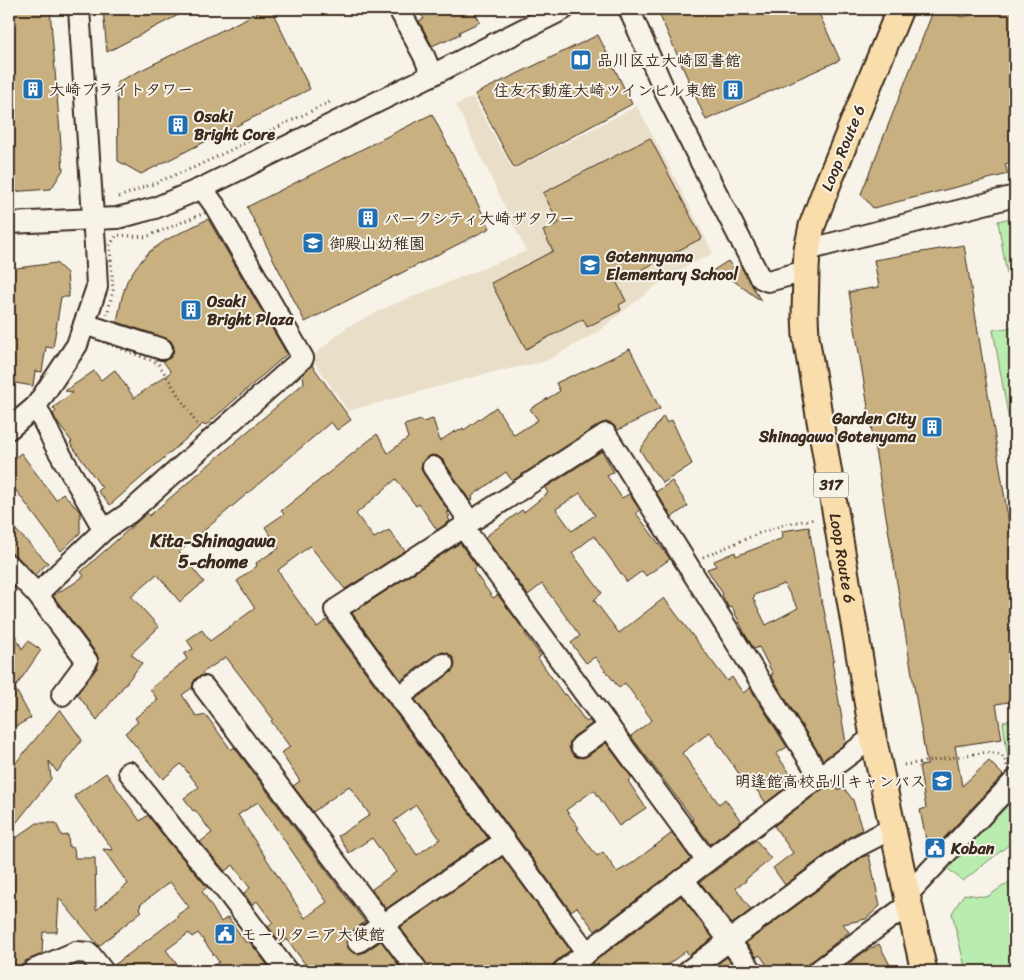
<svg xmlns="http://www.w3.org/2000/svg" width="1024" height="980" font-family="Sriracha,'Klee One',sans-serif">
	<rect width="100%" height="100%" fill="#f7f3e8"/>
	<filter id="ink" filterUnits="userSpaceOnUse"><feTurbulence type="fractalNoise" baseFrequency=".02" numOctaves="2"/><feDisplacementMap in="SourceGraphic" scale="10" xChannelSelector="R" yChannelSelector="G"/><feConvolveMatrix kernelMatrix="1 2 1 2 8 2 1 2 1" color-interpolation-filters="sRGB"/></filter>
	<g filter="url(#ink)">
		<polygon fill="#e9dfc9" points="473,97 513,170 637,106 678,184 713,253 667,277 596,333 544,362 485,374 348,411 311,357 347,327 387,307 526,251 456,105"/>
		<g fill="#b9edaf" stroke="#7a8c66">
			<polygon points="1011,218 1015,237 1015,323 998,221"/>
			<polygon points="1015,327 1015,455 993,330"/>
			<polygon points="1015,719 1015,761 1009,767 1003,722"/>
			<polygon points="1015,798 1015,840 963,881 947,868"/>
			<polygon points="1015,878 1015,971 966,971 952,913 964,894 987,897"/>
		</g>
		<g fill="#c8b080" stroke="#3b2a1e" fill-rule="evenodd">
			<polygon points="9,9 50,9 63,170 51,189 9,192"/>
			<polygon points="103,9 190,9 107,52"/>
			<polygon points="265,9 271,9 310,89 141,174 118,161 117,82"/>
			<polygon points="418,9 473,9 480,22 459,32 460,34 444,42 443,41 432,46 419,21 424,19"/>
			<polygon points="657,9 817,9 840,60 706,120"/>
			<polygon points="934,9 939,9 962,17 993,9 1015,9 1015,161 1005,164 1008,174 873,208 861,194"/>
			<polygon points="598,35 632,104 514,168 475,94"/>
			<polygon points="432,114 490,228 305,322 247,207"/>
			<polygon points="650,138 702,238 617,283 626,301 619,305 621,310 587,327 583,319 526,349 491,283 553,251 543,231 559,223 543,193"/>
			<polygon points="208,219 287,354 205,426 203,424 110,505 98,491 102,488 70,443 72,442 57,422 53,414 56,411 53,408 73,392 65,391 94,371 101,380 115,370 134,398 171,372 163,361 170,358 173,353 174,347 171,341 166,338 117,322 122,297 127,281 136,267 149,252 166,240"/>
			<polygon points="964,245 1015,561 1015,701 996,704 1002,739 955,746 962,786 989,761 1003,775 929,854 920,810 926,808 919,766 927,765 849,292 879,287 874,260"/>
			<polygon points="728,261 734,269 740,265 761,301 730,278 704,276"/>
			<polygon points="56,263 67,273 69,297 61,297 53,348 46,347 42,372 35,371 33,386 9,382 9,269"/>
			<path d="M630,349l30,60 -42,21 -7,-7 -5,-1 -6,2 -88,57 -6,-9 -34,24 1,3 -3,2 -27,-41 -5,-4 -6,-1 -5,2 -5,5 -1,6 2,5 26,39 -2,1 3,3 -2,1 2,4 -13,9 -18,-26 -3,2 -20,-27 -40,35 18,24 15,-8 16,21 -60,38 -35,-43 -32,24 11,18 28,39 10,-7 161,218 -102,71 -14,-20 24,-17 -24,-34 -23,15 -11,-17 32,-21 -21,-29 -36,26 -20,-26 7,-5 -19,-28 9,-6 -19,-26 2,-2 -47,-62 -24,16 2,2 -8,3 -3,5 -1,5 -10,7 15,22 9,-2 25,35 3,-3 131,175 -14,10 -3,4 -2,7 3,6 4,4 6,1 6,-2 16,-11 22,30h-93l-23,-32 -6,4 -13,-16 5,-4 -16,-22 -5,4 -8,-12 6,-5 -17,-23 -8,6 -25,-29 12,-9 -17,-23 -2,1 -9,-13 15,-11 -18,-23 -18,15 -38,-46 13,-11 -3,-4 23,-18 -8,-11 37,-30 -3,-5 9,-5 -6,-9 15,-10 8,11 44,-32v-2l-17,-26 20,-15 -1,-3 23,-15 -14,-21 19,-13 -3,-3 96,-77 11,19 20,-15 -4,-13 17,-5 2,2 10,-3 7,22 15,-10v2l8,-5 1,2 32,-23 18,28 24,-15 -8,-11 30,-18 -4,-8 17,-8 1,1zM258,802l69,100 -22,16 -67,-103zM416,805l24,34 -23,16 -23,-34z"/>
			<polygon points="312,365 351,420 337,430 331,422 179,552 204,582 180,602 157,574 131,596 159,627 131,654 142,663 97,720 77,694 97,668 99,662 97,654 53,596 70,585 70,586 84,576 81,572 147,513 149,516 304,383 303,374"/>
			<polygon points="663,416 667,423 672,420 692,464 663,483 652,469 640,450"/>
			<path d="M602,451l12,21 -7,4 15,22 7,-4 11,16 -4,3 34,46 -24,17 -4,-5 -15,11 -33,-46 -22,17 30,40 -8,7 25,33 45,-35 63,83 5,-4 11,16 7,-5 37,59 -11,7 19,26 -29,23 -18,-25 -4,3 -34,-49 -28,21 37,51 6,-5 16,22 -31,23 -18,-24 1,-1 -62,-83 21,-16 -27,-37 -6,5 -24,-31 -9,6 -15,-20 9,-7 -38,-52 -14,11 -43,-58 37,-27 2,2 24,-19 -3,-5zM580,493l15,22 -23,16 -16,-22z"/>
			<polygon points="21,453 56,500 63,493 80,512 80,533 61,551 9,481 9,463"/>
			<polygon points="672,481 688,506 672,517 656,492"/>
			<polygon points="9,523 48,563 35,575 18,557 13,554 9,553"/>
			<path d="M809,527l13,78h1l11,55 -2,1 14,82 -23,17 -52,-85 2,-1 -14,-27 -5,2 -9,-15 -13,-27 -3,1 -7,-13 1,-1 -16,-25 9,-3 -2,-5 21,-9 1,4 47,-18 -1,-7zM784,584l14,24 -32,17 -13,-27 2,-1 -1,-2z"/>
			<polygon points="460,543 477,567 473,570 493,598 498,595 526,633 525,634 541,656 538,658 564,695 566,694 586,722 589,720 592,724 574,736 570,741 569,747 571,752 576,757 583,758 588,756 606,743 632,778 628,781 646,808 619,826 594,790 566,810 579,828 577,829 597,856 603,852 617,872 631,864 672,833 691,859 595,931 577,907 571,911 415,699 450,673 454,669 455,663 452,657 448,653 442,652 436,654 401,680 352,613"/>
			<polygon points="9,623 22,649 28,641 41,650 15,688 31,718 9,730"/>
			<polygon points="60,709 82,740 57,772 49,761 51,779 9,832 9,776 14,765"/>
			<polygon points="106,773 140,821 148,815 166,839 207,887 202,891 221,922 228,917 246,943 249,941 272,971 205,971 219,962 198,933 192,937 189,933 166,950 182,971 115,971 113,966 178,917 177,915 189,907 170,882 140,905 141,906 139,908 142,911 99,946 59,898 57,932 43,932 42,954 25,961 22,969 9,968 9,843 37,823 56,823 62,836 68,835 69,847 74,848 75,858 95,858 96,910 128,884 103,849 113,850 74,796"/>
			<polygon points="832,782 838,790 843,787 853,800 862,830 849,837 785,885 773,868 793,853 774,826"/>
			<polygon points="756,840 771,859 745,880 746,881 736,888 751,910 732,924 700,882"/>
			<polygon points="869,855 880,906 866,919 843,924 849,932 800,971 771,971 760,955 757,957 746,943 862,857"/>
			<polygon points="502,857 570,950 555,962 552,966 551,971 430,971 427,964 400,927"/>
			<polygon points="681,896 713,938 689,955 686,951 659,971 582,971"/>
			<polygon points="879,944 893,971 838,971 864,952"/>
			<polygon points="727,957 737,971 708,971"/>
		</g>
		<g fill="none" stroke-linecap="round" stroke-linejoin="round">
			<g stroke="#3b2a1e" stroke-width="24">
				<g id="minor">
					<polyline points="79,9 95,246 97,287 77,345 36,406 55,445 104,530"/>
					<polyline points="399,9 424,56 432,75"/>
					<polyline points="629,9 666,94 758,274 761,278 768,281 806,271"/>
					<polyline points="9,223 117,218 129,215 155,208 202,188 432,75 564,9"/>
					<polyline points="807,250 1015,196"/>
					<polyline points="84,324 162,349"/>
					<polyline points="9,429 36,406"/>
					<polyline points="433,467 470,522"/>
					<polyline points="463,527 707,861"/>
					<polyline points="9,565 37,594"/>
					<polyline points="204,687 418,971"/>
					<polyline points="62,695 87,661 37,594 104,530 129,513 303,358 215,206 202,188"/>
					<polyline points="399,697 443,664"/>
					<polyline points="581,746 609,726"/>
					<polyline points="129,772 175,831 227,892 287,971"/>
					<polyline points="683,879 752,971"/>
					<polyline points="907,895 1015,780"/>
					<polyline points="358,942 505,841"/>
					<polyline points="587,953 335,610 606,434 820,777"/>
					<polyline points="34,970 76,952 89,953 103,971"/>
					<polyline points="563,971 658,898 873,737"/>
					<polyline points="688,971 856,847 893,828"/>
					<polyline points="818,971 909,904"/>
				</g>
			</g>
			<g stroke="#3b2a1e" stroke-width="29">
				<g id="major">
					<path id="s1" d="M900,9l-73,177 -15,40 -5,24 -1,21 -1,44 1,22 67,400 36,167 15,67"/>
				</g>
			</g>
			<g stroke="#3b2a1e" stroke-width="3" stroke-dasharray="1 4" stroke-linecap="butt">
				<polyline points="119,197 193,168 330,102"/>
				<polygon points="207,212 293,356 204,435 158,363 101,341 113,290 110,245 117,235 146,237"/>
				<polyline points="703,557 762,532 785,524 815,519"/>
				<polyline points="904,765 987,752 1000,754 1005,760 1007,766"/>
			</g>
			<use href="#minor" stroke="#f7f3e8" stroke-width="20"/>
			<use href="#major" stroke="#f9deab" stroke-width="25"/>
		</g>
	</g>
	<defs>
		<g id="library-square" transform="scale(1.125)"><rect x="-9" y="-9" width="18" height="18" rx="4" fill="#1f6fb2" stroke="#f7f3e8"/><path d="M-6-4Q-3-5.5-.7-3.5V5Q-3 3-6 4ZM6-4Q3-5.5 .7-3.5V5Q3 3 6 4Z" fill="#fff"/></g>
		<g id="building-square" transform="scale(1.125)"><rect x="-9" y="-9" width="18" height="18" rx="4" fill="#1f6fb2" stroke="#f7f3e8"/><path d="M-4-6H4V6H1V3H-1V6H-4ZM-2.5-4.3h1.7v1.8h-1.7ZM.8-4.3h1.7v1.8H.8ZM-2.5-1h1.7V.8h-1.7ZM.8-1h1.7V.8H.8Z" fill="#fff"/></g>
		<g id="school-square" transform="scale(1.125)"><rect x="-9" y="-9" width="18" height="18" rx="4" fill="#1f6fb2" stroke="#f7f3e8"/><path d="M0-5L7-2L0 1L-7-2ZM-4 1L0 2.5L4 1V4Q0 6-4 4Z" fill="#fff"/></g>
		<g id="civic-square" transform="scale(1.125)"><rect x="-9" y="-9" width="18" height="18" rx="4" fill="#1f6fb2" stroke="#f7f3e8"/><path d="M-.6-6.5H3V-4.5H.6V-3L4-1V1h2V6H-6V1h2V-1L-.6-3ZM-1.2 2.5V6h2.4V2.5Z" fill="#fff"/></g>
	</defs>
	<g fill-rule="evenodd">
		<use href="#library-square" x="581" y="60"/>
		<use href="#building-square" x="33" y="89"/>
		<use href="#building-square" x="733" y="90"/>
		<use href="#building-square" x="178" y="125"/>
		<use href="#building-square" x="368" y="218"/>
		<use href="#school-square" x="313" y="243"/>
		<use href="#school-square" x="590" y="265"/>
		<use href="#building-square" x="191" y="310"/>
		<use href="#building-square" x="932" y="427"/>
		<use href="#school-square" x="942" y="781"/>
		<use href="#civic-square" x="935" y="848"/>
		<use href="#civic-square" x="225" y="934"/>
	</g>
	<g text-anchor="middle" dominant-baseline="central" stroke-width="4" stroke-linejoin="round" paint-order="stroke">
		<rect fill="#f7f3e8" stroke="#73665b" stroke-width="1" x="813.5" y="472.5" width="35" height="25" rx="4"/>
		<g font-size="15" font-weight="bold" fill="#3b2a1e">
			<text x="831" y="485">317</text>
		</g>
		<g font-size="16" font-weight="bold" fill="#3b2a1e" stroke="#f7f3e8" text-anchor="start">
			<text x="597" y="60">品川区立大崎図書館</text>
			<text x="49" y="89">大崎ブライトタワー</text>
			<text x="717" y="90" text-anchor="end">住友不動産大崎ツインビル東館</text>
			<text x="194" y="116">Osaki<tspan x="194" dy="18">Bright Core</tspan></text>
			<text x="384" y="218">パークシティ大崎ザタワー</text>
			<text x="329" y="243">御殿山幼稚園</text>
			<text x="606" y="256">Gotennyama<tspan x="606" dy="18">Elementary School</tspan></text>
			<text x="207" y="301">Osaki<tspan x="207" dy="18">Bright Plaza</tspan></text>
			<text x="916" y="418" text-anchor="end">Garden City<tspan x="916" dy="18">Shinagawa Gotenyama</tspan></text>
			<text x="926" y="781" text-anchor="end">明逢館高校品川キャンパス</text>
			<text x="951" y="848">Koban</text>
			<text x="241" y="934">モーリタニア大使館</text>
		</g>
		<g font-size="16" fill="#3b2a1e" stroke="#f7f3e8">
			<text transform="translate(843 148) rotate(-68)">Loop Route 6</text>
			<text stroke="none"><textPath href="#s1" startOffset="570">Loop Route 6</textPath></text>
		</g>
		<g font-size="18" font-weight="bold" fill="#3b2a1e" stroke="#f7f3e8">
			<text x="213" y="541">Kita-Shinagawa<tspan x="213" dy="21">5-chome</tspan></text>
		</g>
	</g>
	<rect width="1024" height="980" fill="none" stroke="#f7f3e8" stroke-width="30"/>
	<rect x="15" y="15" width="994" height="950" fill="none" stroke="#3b2a1e" stroke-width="2" filter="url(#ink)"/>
</svg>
